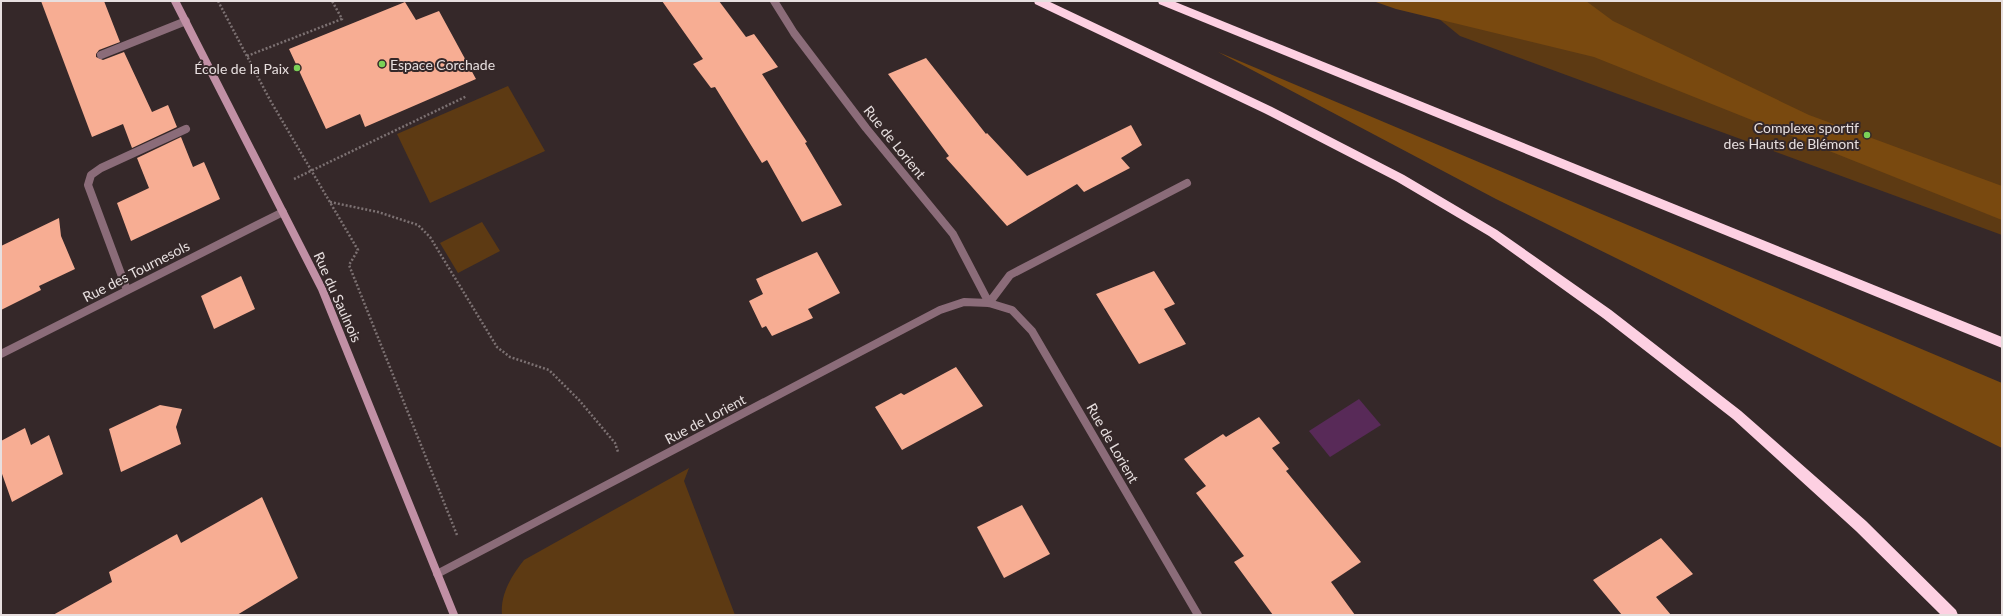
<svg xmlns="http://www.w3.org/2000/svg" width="2003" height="616" font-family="Lato,sans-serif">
	<rect width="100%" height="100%" fill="#352829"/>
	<g fill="#5d3a13">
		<polygon points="1417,1 2002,1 2002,235 1460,36"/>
		<polygon points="508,86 545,151 430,203 397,134"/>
		<polygon points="482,222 500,251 458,273 440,243"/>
		<path d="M689,468l-5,13 51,134h-233c-2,-21 10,-40 22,-55z"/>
	</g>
	<g fill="#79490f">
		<polygon points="1373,1 1586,1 1613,21 1809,115 2002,186 2002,220 1594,57 1396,9"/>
		<polygon points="1218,52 2002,383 2002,448 1496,199"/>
	</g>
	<polygon fill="#582a58" points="1359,399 1381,425 1330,457 1309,431"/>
	<g fill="#f7ad93">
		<polygon points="41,1 104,1 120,42 99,50 96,54 96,57 103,60 124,52 152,112 168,105 177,127 132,148 123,124 92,137"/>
		<polygon points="662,1 719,1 746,37 754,34 778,67 762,74 807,142 805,143 842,205 802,222 767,160 762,163 715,87 711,88 693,64 703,59"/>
		<polygon points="405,2 416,20 439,11 476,79 365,127 360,114 326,129 289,49"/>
		<polygon points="926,58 986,134 987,133 1027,176 1131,125 1142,145 1121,158 1130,168 1084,192 1077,184 1007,226 946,158 949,156 888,74"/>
		<polygon points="181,137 193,167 204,162 220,199 131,241 117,203 149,188 137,158"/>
		<polygon points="59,218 61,236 75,269 39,286 41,290 1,310 1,246"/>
		<polygon points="817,252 840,293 808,309 813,318 772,336 766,326 762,328 749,301 763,294 756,279"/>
		<polygon points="1154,271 1175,304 1164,309 1186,344 1139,364 1096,294"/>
		<polygon points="241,276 255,309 214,329 201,296"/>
		<polygon points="956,367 983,406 902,450 875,407 901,393 904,395"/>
		<polygon points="160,405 182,409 176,427 181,444 121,472 109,429"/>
		<polygon points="1259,417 1280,443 1272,448 1289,469 1286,471 1361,562 1331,582 1355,615 1273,615 1234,562 1244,556 1196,493 1206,486 1184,459 1223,434 1226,437"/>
		<polygon points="25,428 31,445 49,435 63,474 12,502 1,471 1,441"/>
		<polygon points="262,497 298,578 237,615 53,615 112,582 109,572 177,534 181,543"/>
		<polygon points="1022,505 1050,554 1004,578 977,527"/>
		<polygon points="1661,538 1693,574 1656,597 1671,615 1622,615 1593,580"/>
	</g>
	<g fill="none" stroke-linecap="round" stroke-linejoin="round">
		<g stroke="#7c7172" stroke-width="2.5" stroke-dasharray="2 2" stroke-linecap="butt">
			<polyline points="218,1 270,100 358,250 349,265 457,535"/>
			<polyline points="247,56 342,19 332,1"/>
			<polyline points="294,179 467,96"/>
			<polyline points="330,202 378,212 418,225 430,237 497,347 510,357 549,370 579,400 615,443 618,452"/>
		</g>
		<g stroke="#8b6c79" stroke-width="8">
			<polyline points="101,55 186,21"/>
			<polyline points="127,290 88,185 91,175 101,168 186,129"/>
		</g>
		<g stroke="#8b6c79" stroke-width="8">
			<polyline points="774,1 794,33 866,128 953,234 989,303 1010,275 1187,183"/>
			<polyline points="1,354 283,212"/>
			<polyline points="437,574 940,310 964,302 989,303 1012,310 1032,331 1198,615"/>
		</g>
		<polyline stroke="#c190a5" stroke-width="8" points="175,1 322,289 454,615"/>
		<g fill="#fdd0e2" fill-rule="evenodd">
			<polygon points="1034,1 1048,1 1272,107 1404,175 1497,230 1611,310 1741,411 1866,521 1956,610 1958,615 1941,615 1856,531 1733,419 1603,318 1489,236 1396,181 1264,113 1035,4"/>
			<polygon points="1158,1 1173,1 2002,337 2002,348 1159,4"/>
		</g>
	</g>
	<g fill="#7ad157" stroke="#352829" stroke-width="1.5">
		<circle cx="382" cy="64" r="4"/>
		<circle cx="297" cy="68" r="4"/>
		<circle cx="1867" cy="135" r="4"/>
	</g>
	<g text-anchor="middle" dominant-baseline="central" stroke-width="4" stroke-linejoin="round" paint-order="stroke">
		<g font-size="14" fill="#e7dfdf" stroke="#352829" text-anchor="end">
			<text x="390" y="64" text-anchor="start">Espace Corchade</text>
			<text x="289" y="68">École de la Paix</text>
			<text x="1859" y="127">Complexe sportif<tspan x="1859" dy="16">des Hauts de Blémont</tspan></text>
		</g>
		<g font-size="14" fill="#e7dfdf" stroke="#352829">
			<text transform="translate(895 142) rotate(51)">Rue de Lorient</text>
			<text transform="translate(136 271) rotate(-27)">Rue des Tournesols</text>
			<text transform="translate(338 297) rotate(66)">Rue du Saulnois</text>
			<text transform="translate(705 419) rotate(-28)">Rue de Lorient</text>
			<text transform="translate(1113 443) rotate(60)">Rue de Lorient</text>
		</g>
	</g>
	<rect width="2003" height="616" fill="none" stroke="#e7dfdf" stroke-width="4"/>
</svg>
